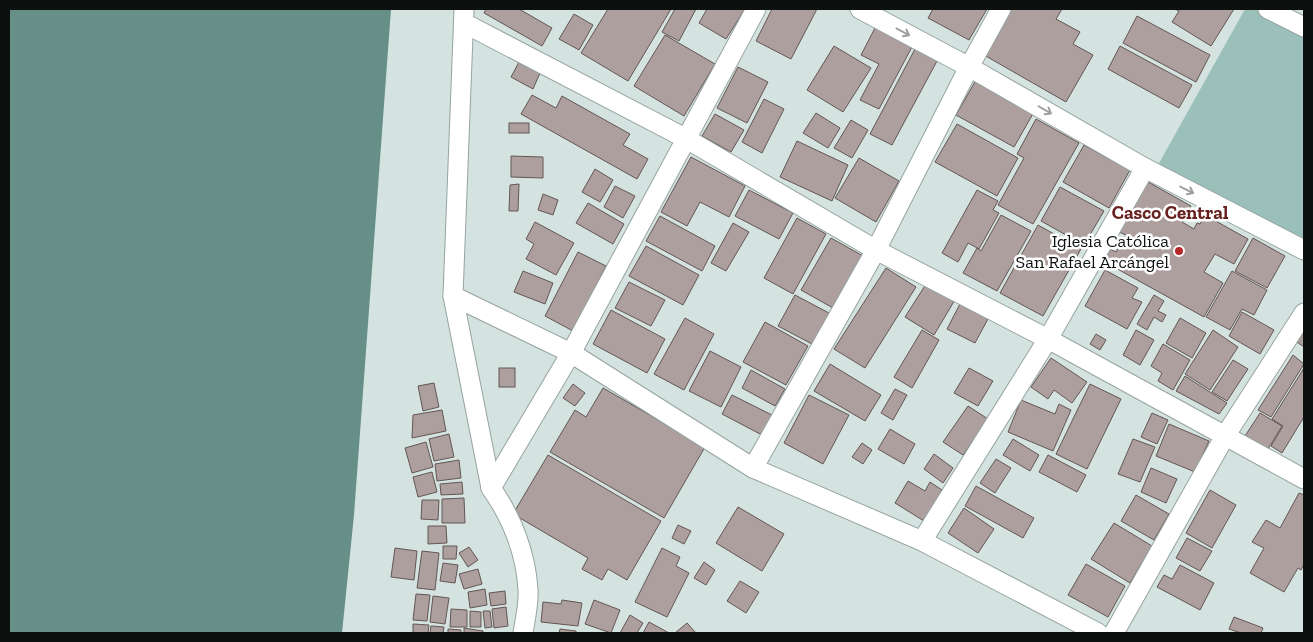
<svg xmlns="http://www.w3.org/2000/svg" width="1313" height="642" font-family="'Zilla Slab',serif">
	<rect width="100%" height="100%" fill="#d4e3e0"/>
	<polygon fill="#9bc0b9" points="1245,9 1286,9 1304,20 1304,247 1158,165"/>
	<polygon fill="#658f87" points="9,9 391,9 354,515 342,633 9,633"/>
	<g fill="#ad9f9d" stroke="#635655">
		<polygon points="486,9 519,9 552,28 542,46 484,13"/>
		<polygon points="608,9 671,9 628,81 581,53"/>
		<polygon points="675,9 696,9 679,41 662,32"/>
		<polygon points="707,9 745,9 726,39 699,23"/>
		<polygon points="772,9 817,9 791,59 756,41"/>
		<polygon points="933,9 987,9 969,40 928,18"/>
		<polygon points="1011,9 1062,9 1056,19 1080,32 1073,44 1093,55 1066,102 984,55"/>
		<polygon points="1175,9 1234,9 1211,46 1172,22 1179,11"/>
		<polygon points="574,14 593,25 579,50 559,39"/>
		<polygon points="1137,16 1210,55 1196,82 1123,43"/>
		<polygon points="876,26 913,45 879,109 860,100 879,64 861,55"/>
		<polygon points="665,35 715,64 684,116 634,86"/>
		<polygon points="834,46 871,68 843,112 807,90"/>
		<polygon points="1120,46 1192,85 1179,108 1108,69"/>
		<polygon points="915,49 937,61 892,145 870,134"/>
		<polygon points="519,62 540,73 533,89 511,77"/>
		<polygon points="738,67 768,82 747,123 717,108"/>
		<polygon points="976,80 1034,112 1014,147 956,115"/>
		<polygon points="532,95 556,108 562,96 630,134 623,145 648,159 637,179 521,114"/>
		<polygon points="764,99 784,109 762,153 742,142"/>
		<polygon points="816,113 840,128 828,148 803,133"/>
		<polygon points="715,114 744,130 731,152 702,136"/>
		<polygon points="1036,119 1079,143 1033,224 998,205 1024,158 1017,154"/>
		<polygon points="851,120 868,130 852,158 834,148"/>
		<rect x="509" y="123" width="20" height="10"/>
		<polygon points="957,124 1018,158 997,196 935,162"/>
		<polygon points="797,141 848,165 832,201 780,177"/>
		<polygon points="1084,145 1130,170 1109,208 1063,182"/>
		<polygon points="511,156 543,157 543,178 511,177"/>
		<polygon points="691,157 745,186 729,217 700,202 687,226 661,212"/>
		<polygon points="859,158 899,181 876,222 835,198"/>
		<polygon points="595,169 613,180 600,202 582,192"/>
		<polygon points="1148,182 1191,206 1182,222 1194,229 1197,223 1200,224 1205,215 1248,239 1234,264 1215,254 1204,272 1223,283 1204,317 1103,261 1110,249 1116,252 1126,235 1119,232"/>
		<polygon points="519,184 518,211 509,211 510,185"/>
		<polygon points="615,186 635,196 623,218 604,207"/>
		<polygon points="1060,187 1104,211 1084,245 1041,221"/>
		<polygon points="749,190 793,213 779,239 735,216"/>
		<polygon points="977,190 998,201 993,210 999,213 979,249 968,243 958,262 942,253"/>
		<polygon points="543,194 558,200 553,215 538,210"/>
		<polygon points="588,203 624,224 613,244 576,223"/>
		<polygon points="1001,215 1031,231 997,291 963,273 977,248 981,251"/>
		<polygon points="660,216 715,246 702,271 646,241"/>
		<polygon points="797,218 826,234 793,294 764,278"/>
		<polygon points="535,222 574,243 556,275 526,259 534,244 526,239"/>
		<polygon points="733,223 749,232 726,271 711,263"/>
		<polygon points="1038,225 1081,249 1043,316 1000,293"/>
		<polygon points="831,238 863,256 833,308 801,290"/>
		<polygon points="1253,238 1285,256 1267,288 1235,271"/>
		<polygon points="646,246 699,275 683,305 629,276"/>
		<polygon points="578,252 606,266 573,331 545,316"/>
		<polygon points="886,268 916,287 865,368 834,349"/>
		<polygon points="1105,270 1138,288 1132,298 1142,302 1127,329 1085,306"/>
		<polygon points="523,271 553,283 545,304 514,292"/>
		<polygon points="1232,271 1267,290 1254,315 1242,309 1230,330 1206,317"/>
		<polygon points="928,281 956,298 934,335 905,317"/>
		<polygon points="629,282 665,300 651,326 615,308"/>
		<polygon points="795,295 829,313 812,344 778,326"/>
		<polygon points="1154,295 1164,301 1158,311 1166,315 1162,322 1154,317 1147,330 1137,324"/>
		<polygon points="961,302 989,317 975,343 947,329"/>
		<polygon points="611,310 665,339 647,373 593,344"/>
		<polygon points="1242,312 1274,330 1260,354 1229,336"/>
		<polygon points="685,318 714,334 684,390 654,374"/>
		<polygon points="1180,318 1206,333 1192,358 1166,343"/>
		<polygon points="765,322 808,346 786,385 743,362"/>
		<polygon points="922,330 939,340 912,388 894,377"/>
		<polygon points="1136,330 1154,340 1140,365 1123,355"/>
		<polygon points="1213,330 1238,347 1210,390 1185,374"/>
		<polygon points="1304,331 1304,347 1297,342"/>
		<polygon points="1096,334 1106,340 1100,350 1090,344"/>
		<polygon points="1163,344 1190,360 1173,390 1158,381 1162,373 1151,366"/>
		<polygon points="710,351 741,367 721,407 689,391"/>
		<polygon points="1293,355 1304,364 1271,417 1258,410"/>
		<polygon points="1051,358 1087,382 1072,403 1054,390 1048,399 1031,387"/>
		<polygon points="1233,360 1248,369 1227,401 1212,392"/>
		<polygon points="830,364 881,395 865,421 814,391"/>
		<rect x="499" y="368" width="16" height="19"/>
		<polygon points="969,368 993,381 978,406 954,393"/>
		<polygon points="1304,368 1304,417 1282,453 1271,446 1283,426 1272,419"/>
		<polygon points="751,370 785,389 775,406 742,388"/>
		<polygon points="1185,376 1227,403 1219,414 1176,391"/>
		<polygon points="434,383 439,407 423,411 418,386"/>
		<polygon points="573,384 585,393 575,406 563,398"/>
		<polygon points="1090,384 1121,399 1087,469 1056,454"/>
		<polygon points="603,388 705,447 664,518 550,452 575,410 586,417"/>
		<polygon points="895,389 907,395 893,420 881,413"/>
		<polygon points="732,395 772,415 762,435 722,414"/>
		<polygon points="809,395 849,415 823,464 784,443"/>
		<polygon points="1021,400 1055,414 1059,404 1071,410 1053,451 1008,432"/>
		<polygon points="968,406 988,419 963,455 943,442"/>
		<polygon points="442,410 446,431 412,438 413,415"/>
		<polygon points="1152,413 1168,420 1157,444 1141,437"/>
		<polygon points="1260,413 1282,426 1268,449 1245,436"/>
		<polygon points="1169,424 1209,441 1195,472 1156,456"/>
		<polygon points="890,429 915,444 904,464 878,449"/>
		<polygon points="449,434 454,457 434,461 429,439"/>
		<polygon points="1013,439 1039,455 1030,471 1003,455"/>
		<polygon points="1133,439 1155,447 1140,482 1118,474"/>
		<polygon points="426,442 433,467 412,473 405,448"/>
		<polygon points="862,443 872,450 863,464 852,457"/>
		<polygon points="934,454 953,468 943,483 924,469"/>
		<polygon points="548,455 661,521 627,580 608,569 602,580 582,569 588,558 513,514"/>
		<polygon points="1048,455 1086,475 1077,492 1039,472"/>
		<polygon points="996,459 1011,468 995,493 980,483"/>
		<polygon points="459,460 461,478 437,481 435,464"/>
		<polygon points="1151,468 1177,479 1166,503 1141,492"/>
		<polygon points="432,472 437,492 418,497 413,477"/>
		<polygon points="908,481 925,491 930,482 942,490 924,521 895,503"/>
		<polygon points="462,482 463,494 441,495 440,484"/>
		<polygon points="976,486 1034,518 1023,538 965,506"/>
		<polygon points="1210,490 1236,505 1212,548 1186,533"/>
		<polygon points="1299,493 1304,495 1304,564 1301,570 1298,568 1284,592 1250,573 1264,548 1252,542 1266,520 1280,528"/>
		<polygon points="1136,495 1169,514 1154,540 1121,521"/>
		<polygon points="464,498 465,523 442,523 442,499"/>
		<polygon points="422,500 439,500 438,520 421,519"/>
		<polygon points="738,507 784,534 762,571 716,543"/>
		<polygon points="964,508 994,529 978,553 948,533"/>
		<polygon points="1114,523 1152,546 1130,583 1091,559"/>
		<polygon points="678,525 691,531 684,544 672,538"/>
		<polygon points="428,526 446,526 447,543 428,544"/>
		<polygon points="1187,538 1212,551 1200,571 1176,558"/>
		<polygon points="443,546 457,546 456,559 443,559"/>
		<polygon points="469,547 478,560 468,567 459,553"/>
		<polygon points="395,548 417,551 414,580 391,577"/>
		<polygon points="662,548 680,557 676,566 689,573 667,617 635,602"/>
		<polygon points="422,551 439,553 435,590 417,588"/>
		<polygon points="704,562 715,570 706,585 694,578"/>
		<polygon points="443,563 458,565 455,583 440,581"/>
		<polygon points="1086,564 1125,586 1108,617 1068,595"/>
		<polygon points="1180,565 1214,583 1200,610 1157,587 1164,575 1172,579"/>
		<polygon points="478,569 482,584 464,589 459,574"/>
		<polygon points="740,581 759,592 746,613 727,601"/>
		<polygon points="485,589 487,605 470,608 468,592"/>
		<polygon points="505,591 506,604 491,606 489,593"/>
		<polygon points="416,594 430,595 427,621 413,620"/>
		<polygon points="433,596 449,598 445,624 430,622"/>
		<polygon points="562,600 582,603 578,626 541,622 543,602 561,604"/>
		<polygon points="594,600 620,610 611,633 585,624"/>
		<polygon points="506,607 508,626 494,628 492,609"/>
		<polygon points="451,609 467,610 467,627 450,627"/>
		<polygon points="470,611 481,612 481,627 470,627"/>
		<polygon points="483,611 490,611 492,627 485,628"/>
		<polygon points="630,615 643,623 637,633 620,633"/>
		<polygon points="1234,617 1263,628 1261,633 1241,633 1229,629"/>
		<polygon points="649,622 669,633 643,633"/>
		<polygon points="687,623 696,633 675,633"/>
		<polygon points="413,624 429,625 428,633 413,633"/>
		<polygon points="431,626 444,627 443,633 430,633"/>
		<polygon points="464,628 483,631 483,633 464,633"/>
		<polygon points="448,629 461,630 461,633 448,633"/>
		<polygon points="560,629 576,631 576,633 559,633"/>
	</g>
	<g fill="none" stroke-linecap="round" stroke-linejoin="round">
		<g stroke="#96a4a1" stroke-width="21">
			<g id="street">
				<path d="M464,9l-11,287 38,192c21,30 35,66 37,102 1,14 -3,30 -5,43"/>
				<polyline points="860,9 969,67 1145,168 1304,250"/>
				<polyline points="1268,9 1304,27"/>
				<polyline points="464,23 685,138 876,250 1048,339 1304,479"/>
				<polyline points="453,296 571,353 753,468 922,541 1098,633"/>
				<polyline points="753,468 876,250 969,67 1001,9"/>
				<polyline points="491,488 571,353 756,9"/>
				<polyline points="922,541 1048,339 1145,168"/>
				<polyline points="1114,633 1225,436 1304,313"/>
			</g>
		</g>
		<use href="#street" stroke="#fff" stroke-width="19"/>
	</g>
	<defs><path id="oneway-shaft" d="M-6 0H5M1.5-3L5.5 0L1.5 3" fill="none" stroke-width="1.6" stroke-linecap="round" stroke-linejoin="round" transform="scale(1.25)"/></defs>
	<g stroke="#9ea09f">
		<use href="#oneway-shaft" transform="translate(903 32) rotate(28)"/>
		<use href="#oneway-shaft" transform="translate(1045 110) rotate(30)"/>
		<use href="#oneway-shaft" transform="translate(1187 190) rotate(27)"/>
	</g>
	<circle fill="#b72728" stroke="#fff" stroke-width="2" cx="1179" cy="251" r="5"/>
	<g text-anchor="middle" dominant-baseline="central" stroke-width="5" stroke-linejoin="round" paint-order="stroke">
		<g font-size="18" fill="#0c1110" stroke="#fff" text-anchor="end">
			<text x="1169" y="241">Iglesia Católica<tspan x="1169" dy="21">San Rafael Arcángel</tspan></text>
		</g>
		<g font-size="19" font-weight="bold" fill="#67221f" stroke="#fff">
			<text x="1170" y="212">Casco Central</text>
		</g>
	</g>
	<rect width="1313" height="642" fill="none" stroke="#0c1110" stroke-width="20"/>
</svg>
